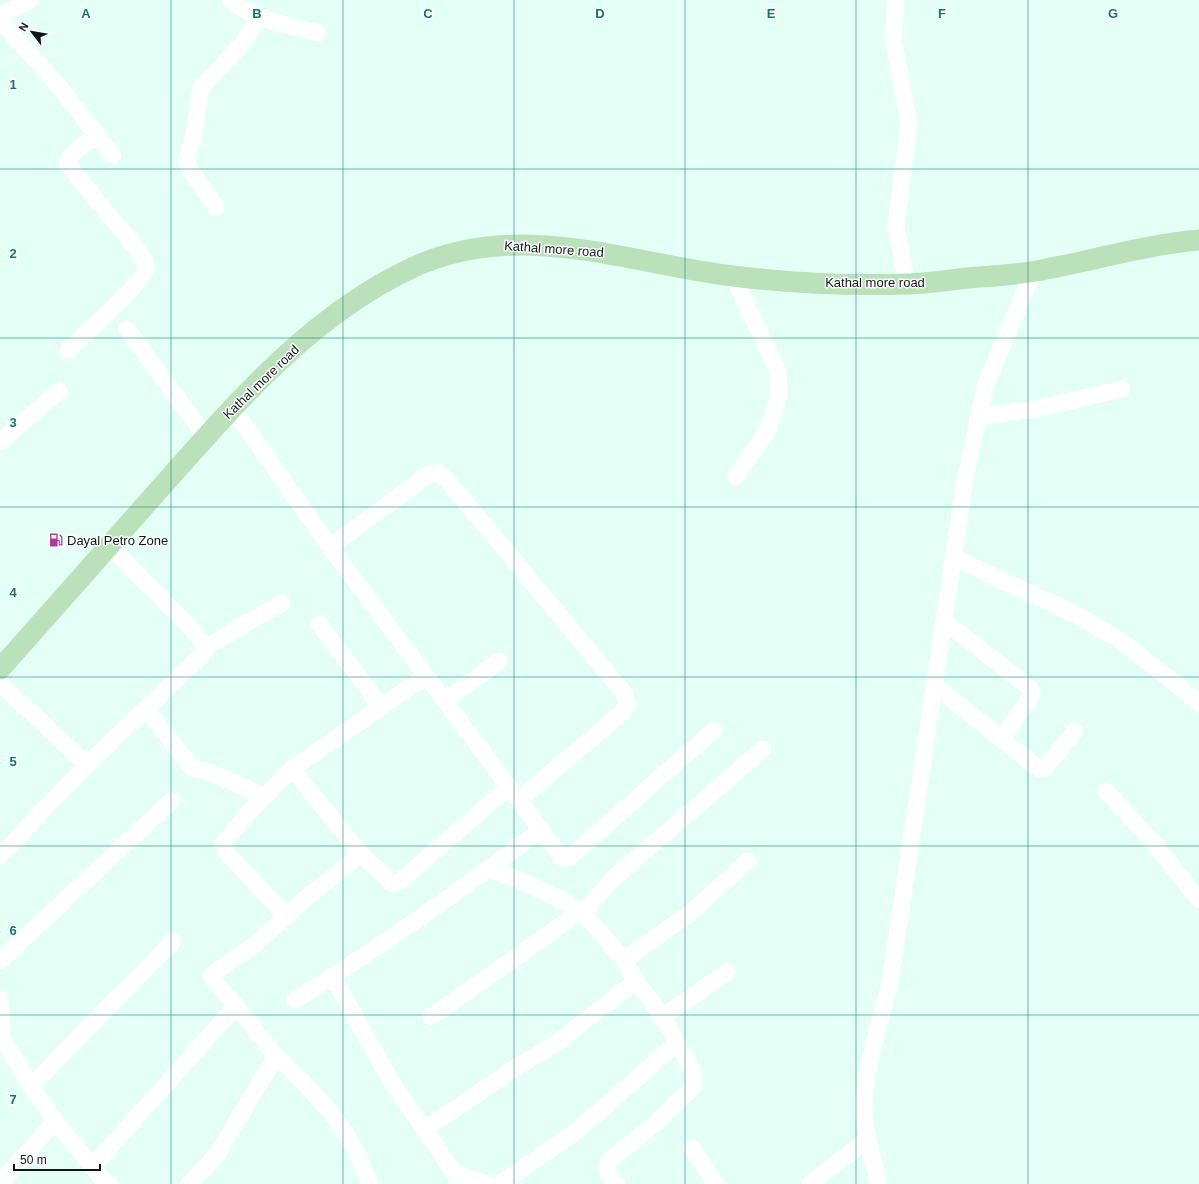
<svg xmlns="http://www.w3.org/2000/svg" width="1199" height="1184" font-family="Arial,sans-serif">
	<rect width="100%" height="100%" fill="#e3fff6"/>
	<g fill="none" stroke-linecap="round" stroke-linejoin="round">
		<g stroke="#fff" stroke-width="17">
			<path d="M230,0c25,20 57,25 88,33"/>
			<polyline points="896,0 893,38 909,124 896,226 907,284"/>
			<polyline points="0,16 31,0"/>
			<polyline points="0,21 52,78 113,155"/>
			<polyline points="216,207 190,170 186,161 194,134 201,88 243,43 259,17"/>
			<polyline points="733,276 778,371 779,396 768,430 736,477"/>
			<polyline points="127,329 206,437"/>
			<path d="M68,350c13,-12 76,-68 78,-82 1,-7 -5,-13 -9,-19l-69,-84c-2,-12 21,-23 30,-29"/>
			<polyline points="233,409 330,547 562,858 570,857 714,730"/>
			<polyline points="978,417 1036,409 1122,389"/>
			<polyline points="0,442 59,391"/>
			<polyline points="330,547 429,474 439,473 448,481 624,693 627,703 623,712 519,800"/>
			<polyline points="954,557 1003,581 1075,614 1121,641 1180,687 1199,704"/>
			<polyline points="944,621 1030,688 1032,693 1029,699 1002,739"/>
			<polyline points="319,624 381,706"/>
			<polyline points="206,647 282,603"/>
			<polyline points="0,683 87,765"/>
			<polyline points="934,685 1039,769 1043,769 1046,767 1075,731"/>
			<polyline points="445,701 499,661"/>
			<polyline points="147,710 192,768 212,773 265,797"/>
			<polyline points="1106,791 1153,842 1199,900"/>
			<polyline points="361,854 393,884 399,882 509,787"/>
			<polyline points="0,856 87,765 201,656 206,647 197,635 110,546"/>
			<path d="M489,869l33,12 45,22 21,15 36,42 12,21 27,36 31,56v13l-38,37 -46,37c-7,10 0,16 7,24"/>
			<polyline points="286,916 227,853 223,844 244,818 292,769"/>
			<polyline points="624,960 689,914 748,861"/>
			<polyline points="0,961 171,801"/>
			<polyline points="333,977 391,1081 462,1184"/>
			<polyline points="0,999 3,1039 31,1086 61,1129 106,1183 110,1184"/>
			<path d="M295,1000c85,-52 167,-111 246,-170"/>
			<polyline points="236,1006 214,981 212,977 214,973 255,945 298,905 361,854 292,769 426,676"/>
			<polyline points="431,1017 590,905 614,878 763,749"/>
			<polyline points="663,1017 727,972"/>
			<path d="M276,1056c27,26 56,53 75,86 8,13 13,28 19,42"/>
			<polyline points="31,1086 173,941"/>
			<polyline points="424,1130 518,1066 557,1043 636,981"/>
			<polyline points="692,1148 716,1184"/>
			<polyline points="93,1166 236,1006 276,1056 216,1156 189,1184"/>
			<polyline points="454,1173 488,1184"/>
			<polyline points="4,1179 55,1121"/>
			<polyline points="500,1184 577,1131 676,1044"/>
			<polyline points="810,1184 868,1139"/>
			<path d="M879,1184c-5,-20 -11,-40 -14,-60 -6,-41 15,-100 25,-141l75,-504 21,-95 47,-112"/>
		</g>
		<path stroke="#bbe1bb" stroke-width="21" d="M0,669c52,-59 104,-117 156,-176 75,-84 153,-178 258,-226 106,-48 211,-4 319,9 57,7 116,10 173,8 20,0 41,-4 62,-6 22,-2 46,-3 68,-7 55,-10 108,-26 163,-31"/>
	</g>
	<path fill="none" stroke="#0f766e" stroke-width="1" stroke-opacity="0.55" d="M171,0v1184M343,0v1184M514,0v1184M685,0v1184M856,0v1184M1028,0v1184M0,169h1199M0,338h1199M0,507h1199M0,677h1199M0,846h1199M0,1015h1199"/>
	<defs>
		<g id="fuel-bare" transform="scale(1.08)"><path d="M-5.5-6h7V0h2V4h1.3V-2.5L3-4.5l.8-.8L6-3V5H2.5V1h-1V6h-7ZM-4.2-4.7v3.2H.2V-4.7Z" fill="#a93c9b" stroke="#fff" stroke-width="2.5" paint-order="stroke"/></g>
	</defs>
	<g fill-rule="evenodd">
		<use href="#fuel-bare" x="56" y="540"/>
	</g>
	<g text-anchor="middle" dominant-baseline="central" stroke-width="3" stroke-linejoin="round" paint-order="stroke">
		<g font-size="13" fill="#0c1815" stroke="#fff">
			<text transform="translate(554 249) rotate(4)">Kathal more road</text>
			<text x="875" y="282">Kathal more road</text>
			<text transform="translate(261 382) rotate(-44)">Kathal more road</text>
		</g>
		<g font-size="13" fill="#0c1815" stroke="#fff" text-anchor="start">
			<text x="67" y="540">Dayal Petro Zone</text>
		</g>
	</g>
	<g font-size="13" text-anchor="middle" font-weight="bold" fill="#0f766e" stroke="#fff" stroke-width="3" stroke-linejoin="round" paint-order="stroke">
		<text x="86" y="18">A</text>
		<text x="257" y="18">B</text>
		<text x="428" y="18">C</text>
		<text x="600" y="18">D</text>
		<text x="771" y="18">E</text>
		<text x="942" y="18">F</text>
		<text x="1113" y="18">G</text>
		<text x="13" y="89">1</text>
		<text x="13" y="258">2</text>
		<text x="13" y="427">3</text>
		<text x="13" y="597">4</text>
		<text x="13" y="766">5</text>
		<text x="13" y="935">6</text>
		<text x="13" y="1104">7</text>
	</g>
	<g transform="translate(32 32) rotate(301)" stroke="#ffffff" stroke-width="3" paint-order="stroke">
	<path d="M0-3L7 15L0 10L-7 15Z" fill="#0c1815"/>
	<text y="-6" font-size="11" font-weight="bold" text-anchor="middle" fill="#0c1815">N</text>
	</g>
	<path d="M14 1164v6h86v-6" fill="none" stroke="#0c1815" stroke-width="2"/>
	<text x="20" y="1164" font-size="12" fill="#0c1815" stroke="#ffffff" stroke-width="3" paint-order="stroke">50 m</text>
</svg>
